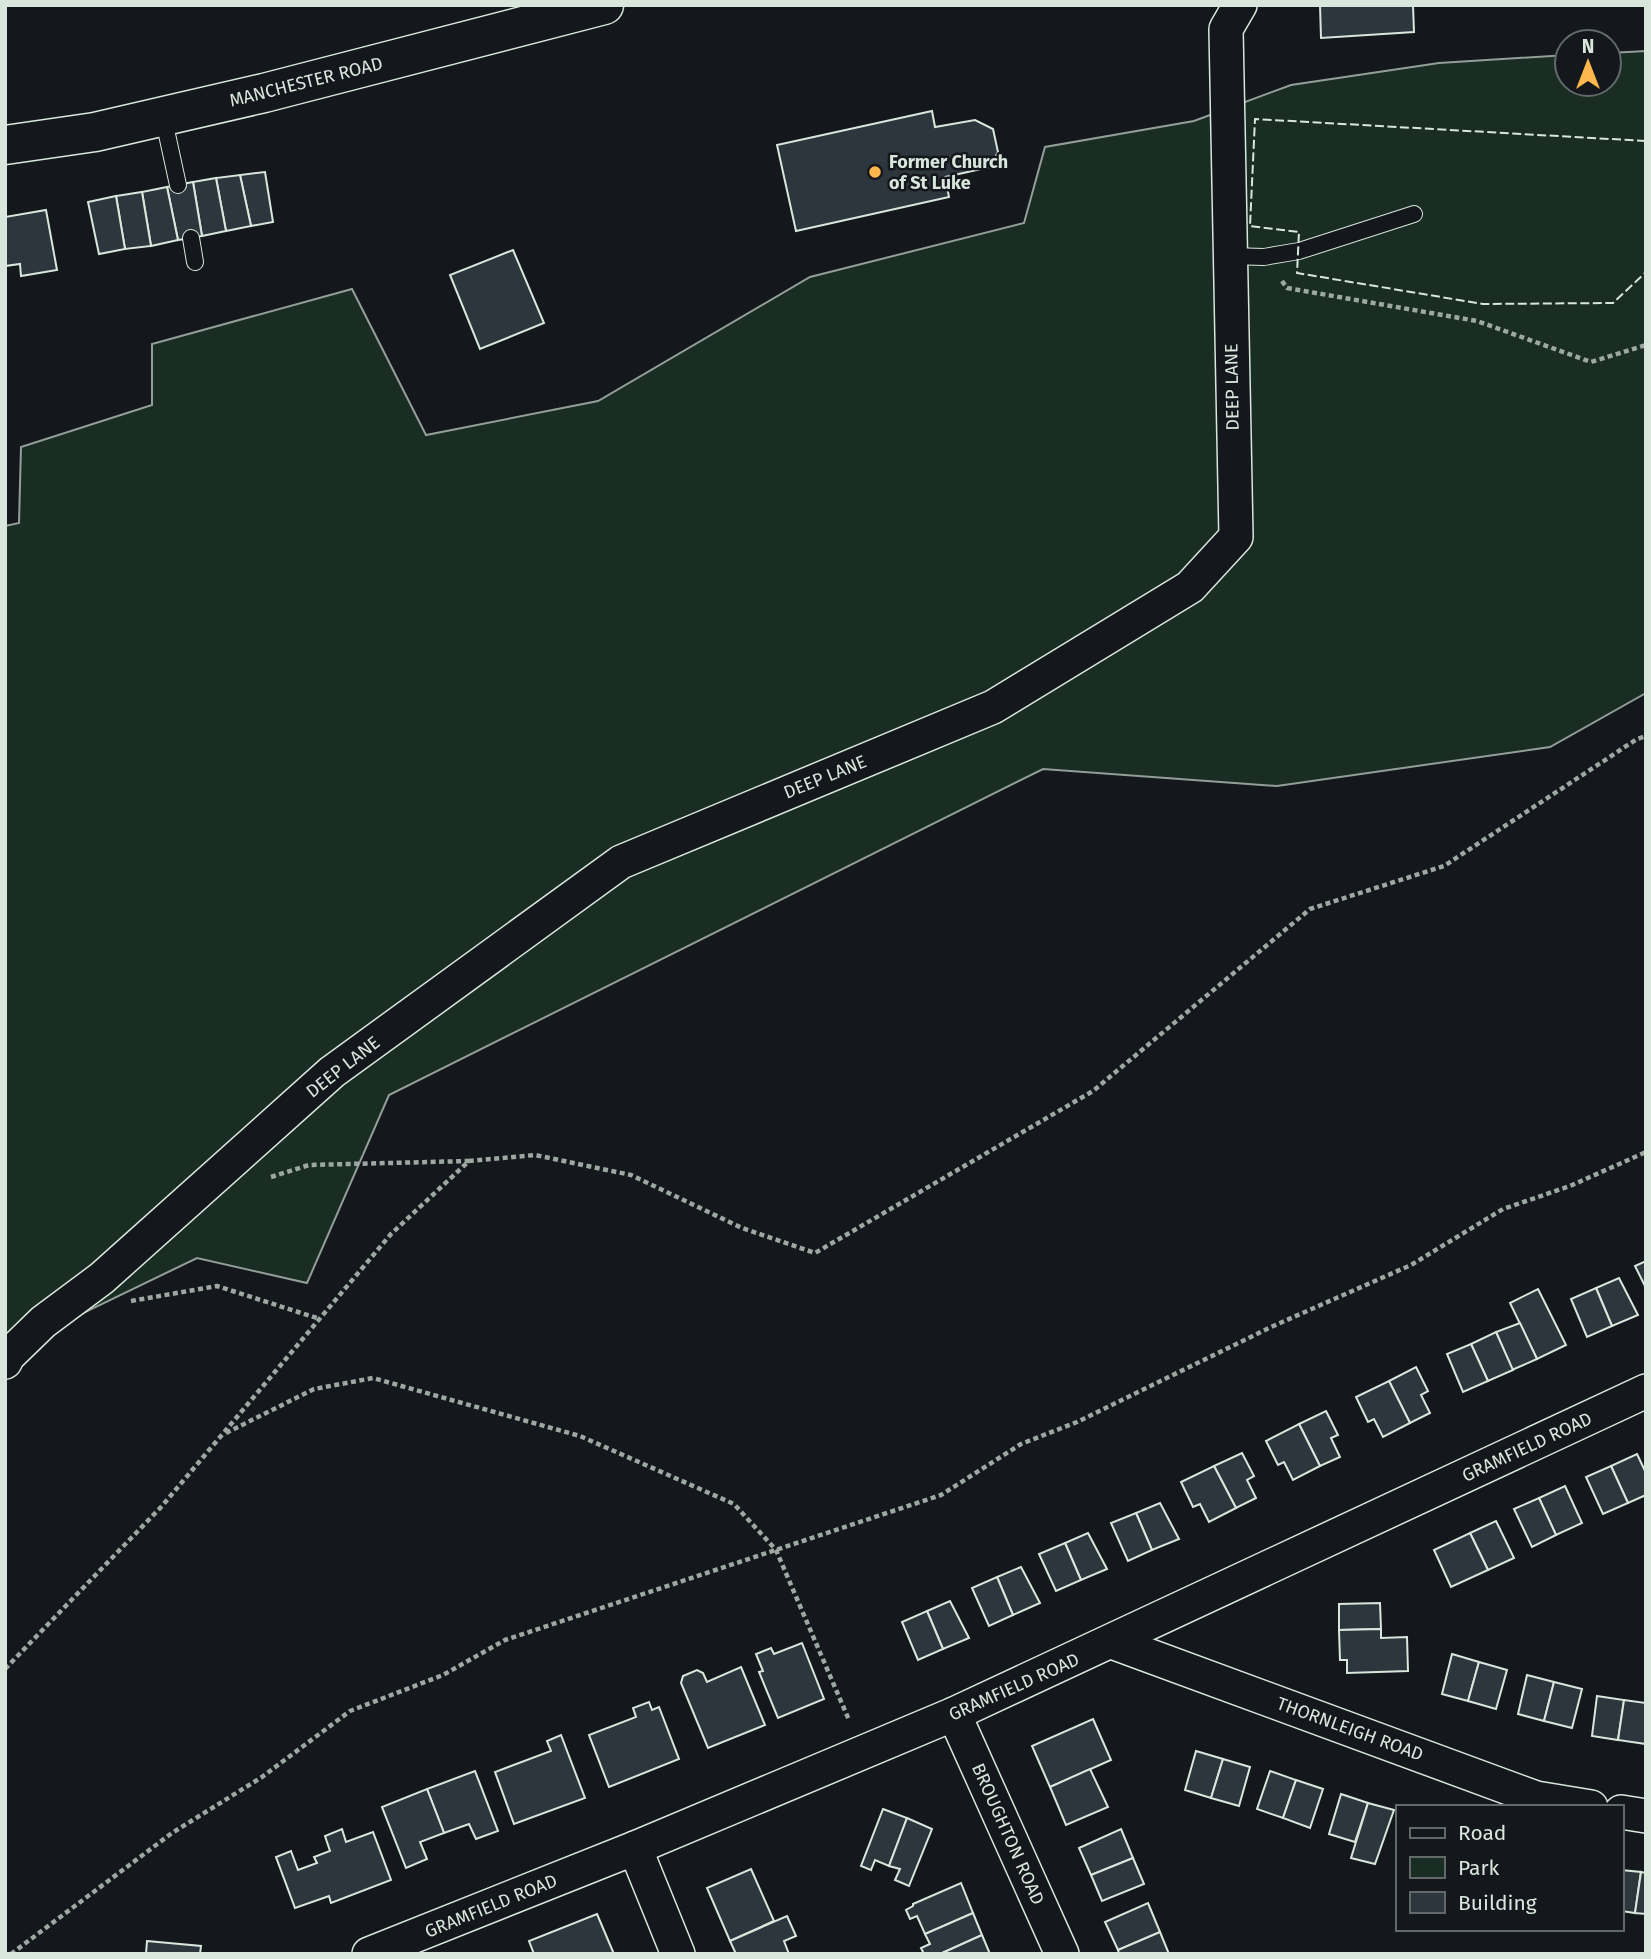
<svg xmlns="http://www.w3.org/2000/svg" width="1651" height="1959" font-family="'Fira Sans',sans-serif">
	<rect width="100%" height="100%" fill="#14181c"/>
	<polygon fill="#1a2d24" stroke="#939e99" stroke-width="2" points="1646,51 1646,693 1550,747 1277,786 1043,769 389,1095 307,1283 197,1258 5,1351 5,526 19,523 21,447 152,405 152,344 352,289 426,435 598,401 810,277 1024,223 1045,147 1194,121 1291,85 1439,63 1567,55 1567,84 1609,84 1609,53"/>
	<g fill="#2c363c" stroke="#d8e6dc" stroke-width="2">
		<polygon points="1320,5 1413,5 1414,32 1321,38"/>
		<polygon points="932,111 935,127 975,120 993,129 998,152 990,167 945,177 949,197 796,231 777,145"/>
		<polygon points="265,172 273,222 251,226 240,175"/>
		<polygon points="240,175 251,226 226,231 216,178"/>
		<polygon points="216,178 226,231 202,236 193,182"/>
		<polygon points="193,182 202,236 178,240 167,187"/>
		<polygon points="167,187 178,240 151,246 142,192"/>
		<polygon points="142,192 151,246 125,249 116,196"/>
		<polygon points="116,196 125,249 99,254 88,202"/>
		<polygon points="46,210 57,270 21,276 20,264 5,266 5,217"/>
		<polygon points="513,250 544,323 480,349 450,275"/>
		<polygon points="1646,1261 1646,1288 1635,1266"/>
		<polygon points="1619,1278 1638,1315 1612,1326 1596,1288"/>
		<polygon points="1596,1288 1612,1326 1587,1337 1571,1299"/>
		<polygon points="1538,1289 1566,1345 1537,1359 1510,1303"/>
		<polygon points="1520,1323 1537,1359 1512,1370 1496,1332"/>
		<polygon points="1496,1332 1513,1370 1488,1381 1471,1344"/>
		<polygon points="1471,1344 1488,1381 1463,1392 1447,1354"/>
		<polygon points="1416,1367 1428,1391 1421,1395 1430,1413 1410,1423 1389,1381"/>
		<polygon points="1389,1381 1410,1423 1383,1437 1374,1419 1368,1422 1356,1397"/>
		<polygon points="1326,1411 1338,1435 1331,1438 1340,1457 1320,1466 1299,1424"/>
		<polygon points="1299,1424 1320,1466 1293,1480 1284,1462 1278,1465 1266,1441"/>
		<polygon points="1242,1453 1254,1476 1247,1480 1256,1498 1236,1508 1214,1466"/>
		<polygon points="1637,1454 1646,1473 1646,1495 1628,1503 1611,1466"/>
		<polygon points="1214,1466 1236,1508 1209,1522 1200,1504 1193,1507 1181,1482"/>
		<polygon points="1611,1466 1628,1503 1603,1514 1586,1477"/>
		<polygon points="1565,1486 1582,1523 1556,1535 1539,1498"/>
		<polygon points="1539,1498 1556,1535 1532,1547 1514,1509"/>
		<polygon points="1160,1503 1179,1539 1152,1550 1136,1513"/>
		<polygon points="1136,1513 1152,1550 1128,1561 1111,1523"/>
		<polygon points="1496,1521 1514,1558 1488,1570 1470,1533"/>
		<polygon points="1088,1533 1107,1569 1081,1580 1065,1543"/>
		<polygon points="1470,1533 1488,1570 1451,1587 1434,1550"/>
		<polygon points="1065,1543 1081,1580 1056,1591 1039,1554"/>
		<polygon points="1021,1567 1040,1603 1013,1615 997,1577"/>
		<polygon points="997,1577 1013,1615 989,1626 972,1588"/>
		<polygon points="950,1601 969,1638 943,1649 927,1611"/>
		<polygon points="1380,1603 1381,1629 1339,1630 1339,1604"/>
		<polygon points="927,1611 943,1649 918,1660 902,1622"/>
		<polygon points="1381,1629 1381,1638 1407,1637 1408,1671 1347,1673 1347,1660 1340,1660 1339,1630"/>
		<polygon points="802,1643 824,1699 778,1718 759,1672 763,1671 756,1654 771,1648 774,1654"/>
		<polygon points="1452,1654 1479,1662 1468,1701 1442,1694"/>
		<polygon points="1479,1662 1507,1670 1496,1709 1468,1701"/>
		<polygon points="741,1667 765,1725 708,1748 681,1683 683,1676 697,1670 703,1673 707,1682"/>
		<polygon points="1527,1675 1554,1682 1544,1721 1518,1714"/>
		<polygon points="1554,1682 1582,1689 1572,1728 1544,1721"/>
		<polygon points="1597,1696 1624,1700 1618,1740 1592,1736"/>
		<polygon points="1624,1700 1646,1703 1646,1744 1618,1740"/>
		<polygon points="649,1702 652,1710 659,1707 679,1759 609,1787 589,1735 636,1717 633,1708"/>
		<polygon points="1093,1719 1111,1760 1050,1787 1032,1746"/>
		<polygon points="561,1735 585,1798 514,1824 495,1772 551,1751 547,1741"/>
		<polygon points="1196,1751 1223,1759 1211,1798 1185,1790"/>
		<polygon points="1223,1759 1250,1767 1239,1806 1211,1798"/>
		<polygon points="1090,1769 1108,1807 1066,1825 1050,1787"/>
		<polygon points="475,1771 498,1831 476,1839 469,1824 444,1833 427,1789"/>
		<polygon points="1270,1771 1296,1780 1283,1818 1257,1809"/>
		<polygon points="1296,1780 1323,1789 1310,1828 1283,1818"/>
		<polygon points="427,1789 444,1833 420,1842 427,1859 406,1868 382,1807"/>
		<polygon points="1341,1794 1368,1803 1355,1842 1329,1834"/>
		<polygon points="1368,1803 1394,1810 1375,1864 1351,1858"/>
		<polygon points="883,1809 907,1818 889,1866 875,1860 871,1870 861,1866"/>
		<polygon points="907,1818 932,1829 909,1886 895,1880 900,1869 889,1866"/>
		<polygon points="342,1829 346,1842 373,1832 391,1880 331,1903 329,1896 295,1908 276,1857 291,1851 298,1870 317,1863 314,1857 330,1851 325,1836"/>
		<polygon points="1121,1829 1133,1858 1091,1875 1079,1848"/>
		<polygon points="1133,1858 1144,1884 1102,1901 1091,1875"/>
		<polygon points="751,1869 774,1921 730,1941 707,1888"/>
		<polygon points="1621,1870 1641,1872 1635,1913 1621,1911"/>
		<polygon points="1641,1872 1646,1873 1646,1914 1635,1913"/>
		<polygon points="961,1883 973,1913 925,1934 917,1916 910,1919 906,1910 913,1906 913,1904"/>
		<polygon points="1148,1903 1160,1932 1118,1950 1105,1922"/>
		<polygon points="973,1913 982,1935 940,1954 924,1954 921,1948 930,1944 925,1934"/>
		<polygon points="597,1914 614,1954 534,1954 529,1941"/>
		<polygon points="787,1916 796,1936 784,1941 789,1954 736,1954 730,1941"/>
		<polygon points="1160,1932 1169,1954 1119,1954 1118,1950"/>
		<polygon points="982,1935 990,1954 940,1954"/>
		<polygon points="147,1941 201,1946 200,1954 146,1954"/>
	</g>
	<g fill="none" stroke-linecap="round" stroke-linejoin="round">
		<g stroke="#d8e6dc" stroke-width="18">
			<g id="service">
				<polyline points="163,116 178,185"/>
				<polyline points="191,238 195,262"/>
				<polyline points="1229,256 1264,257 1299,251 1414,214"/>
			</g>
		</g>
		<g stroke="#d8e6dc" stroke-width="36">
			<g id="minor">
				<polyline points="5,1362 8,1356 43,1322 102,1278 332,1072 621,862 993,707 1190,587 1236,537 1226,29 1240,5"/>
				<polyline points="1112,1642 1536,1798 1591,1807"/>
				<polyline points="954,1714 1062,1954"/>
				<polyline points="1621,1812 1646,1816"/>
				<polyline points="635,1848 678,1954"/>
				<polyline points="369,1954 635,1848 954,1714 1646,1391"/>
			</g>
		</g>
		<g stroke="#d8e6dc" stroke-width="41">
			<polyline id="primary" points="5,145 95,132 264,93 604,5"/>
		</g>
		<g stroke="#9da8a2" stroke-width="4.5" stroke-dasharray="5 3.5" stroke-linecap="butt">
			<polyline points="1282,281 1287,288 1477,321 1591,362 1646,345"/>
			<polyline points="271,1177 309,1165 469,1161"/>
			<polyline points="131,1301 217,1286 320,1319"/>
			<polyline points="226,1433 314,1389 373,1378 580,1436 734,1504 776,1550 849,1720"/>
			<polyline points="5,1669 162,1506 391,1234 469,1161 535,1155 631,1175 742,1228 815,1253 1093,1091 1310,909 1444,866 1637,739 1646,736"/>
			<polyline points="11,1954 172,1833 262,1777 350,1711 443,1675 505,1640 941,1495 1021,1444 1077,1422 1271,1327 1411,1265 1503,1209 1570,1186 1646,1152"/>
		</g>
		<use href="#service" stroke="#14181c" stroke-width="16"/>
		<use href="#minor" stroke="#14181c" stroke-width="33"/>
		<use href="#primary" stroke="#14181c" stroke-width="38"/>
		<polyline stroke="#d8e6dc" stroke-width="2" stroke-dasharray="9 3.5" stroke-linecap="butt" points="1646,141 1255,119 1250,226 1299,232 1297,273 1483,304 1613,303 1646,272"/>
	</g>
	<circle fill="#ffb74d" stroke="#14181c" stroke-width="2.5" cx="875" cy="172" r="7"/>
	<g text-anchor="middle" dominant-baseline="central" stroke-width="5" stroke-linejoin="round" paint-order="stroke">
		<g font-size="18" fill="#d8e6dc" stroke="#14181c">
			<text transform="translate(306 82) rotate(-14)">MANCHESTER ROAD</text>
			<text transform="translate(1232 387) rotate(-91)">DEEP LANE</text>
			<text transform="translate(825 777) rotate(-22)">DEEP LANE</text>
			<text transform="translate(343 1067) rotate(-38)">DEEP LANE</text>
			<text transform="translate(1527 1447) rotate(-25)">GRAMFIELD ROAD</text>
			<text transform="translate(1014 1687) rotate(-24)">GRAMFIELD ROAD</text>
			<text transform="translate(1350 1729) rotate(20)">THORNLEIGH ROAD</text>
			<text transform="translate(1008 1834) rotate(66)">BROUGHTON ROAD</text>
			<text transform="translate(491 1906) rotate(-22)">GRAMFIELD ROAD</text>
		</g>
		<g font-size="18" font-weight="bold" fill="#d8e6dc" stroke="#14181c" text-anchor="start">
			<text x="889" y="162">Former Church<tspan x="889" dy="21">of St Luke</tspan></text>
		</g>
	</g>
	<rect width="1651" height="1959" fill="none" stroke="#d8e6dc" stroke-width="14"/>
	<rect x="1396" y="1805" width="228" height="126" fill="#14181c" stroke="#626a69" stroke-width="2"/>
	<rect x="1410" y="1828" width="35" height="10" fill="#14181c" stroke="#626a69" stroke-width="2"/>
	<text x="1458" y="1840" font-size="21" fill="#d8e6dc">Road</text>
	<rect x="1410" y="1857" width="35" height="21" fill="#1a2d24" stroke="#626a69" stroke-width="2"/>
	<text x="1458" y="1875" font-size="21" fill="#d8e6dc">Park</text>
	<rect x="1410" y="1892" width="35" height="21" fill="#2c363c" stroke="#626a69" stroke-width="2"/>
	<text x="1458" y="1910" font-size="21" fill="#d8e6dc">Building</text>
	<g transform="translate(1588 63)"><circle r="33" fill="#14181c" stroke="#626a69" stroke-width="2"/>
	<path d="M0-5L12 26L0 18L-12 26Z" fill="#ffb74d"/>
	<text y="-10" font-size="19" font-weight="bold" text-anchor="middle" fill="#d8e6dc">N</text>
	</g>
</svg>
